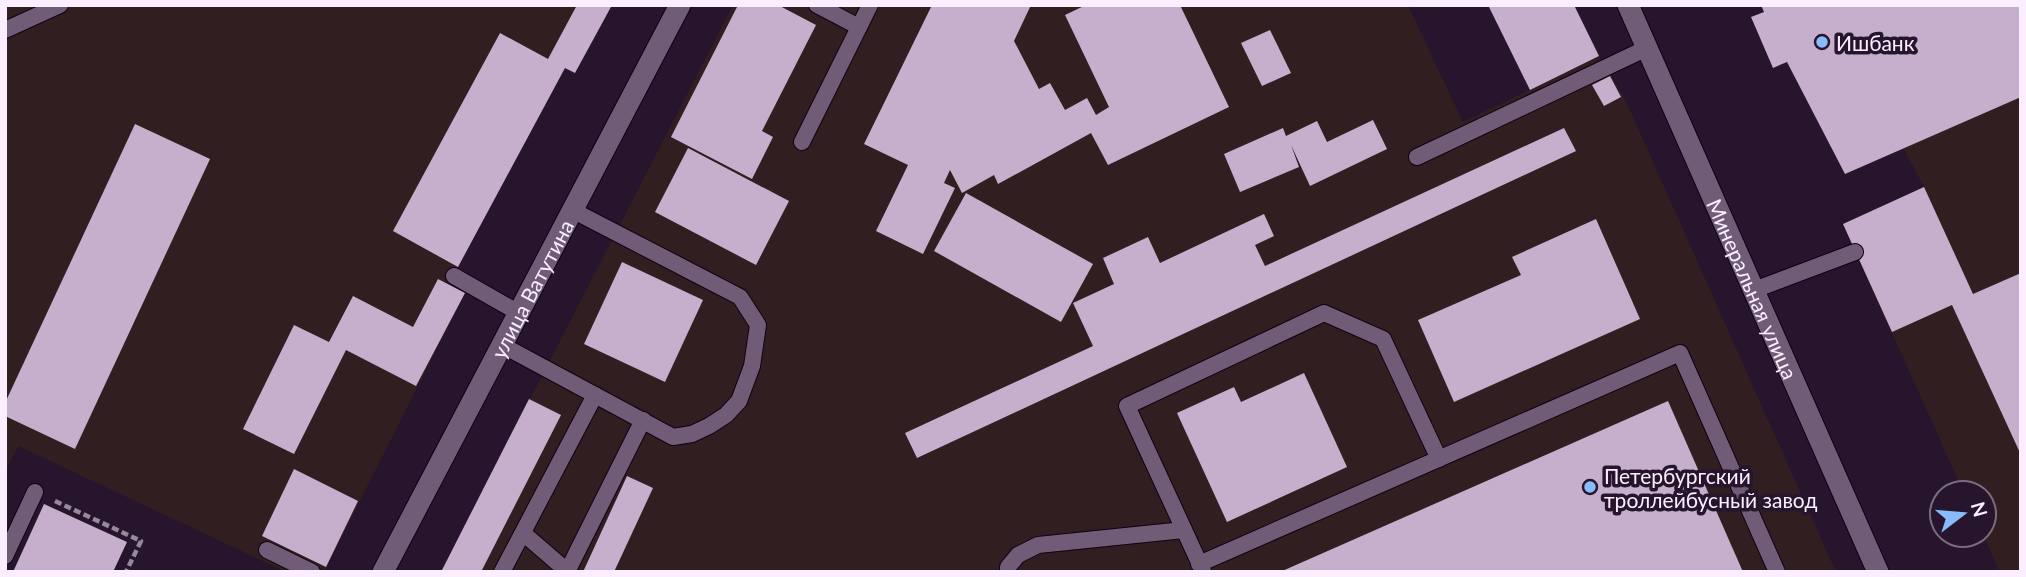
<svg xmlns="http://www.w3.org/2000/svg" width="2026" height="577" font-family="Lato,sans-serif">
	<rect width="100%" height="100%" fill="#26152c"/>
	<g fill="#311e20">
		<polygon points="5,5 612,5 575,73 565,68 458,267 449,285 465,293 324,572 286,572 18,446 5,473"/>
		<polygon points="733,5 1408,5 1463,122 1599,56 1625,99 1836,572 441,572"/>
		<polygon points="2021,97 2021,572 2000,572 1983,535 1984,493 1964,493 1843,224 1924,187 1903,148"/>
	</g>
	<g fill="#c5afcd">
		<polygon points="577,5 612,5 575,73 565,68 458,267 393,231 500,33 548,59"/>
		<polygon points="738,5 778,5 816,25 762,131 773,137 752,179 671,137"/>
		<polygon points="932,5 1031,5 1014,41 1039,89 1050,83 1065,110 1087,98 1096,115 1109,107 1065,15 1086,5 1180,5 1229,107 1108,165 1091,133 998,184 994,175 962,193 950,170 944,183 955,188 923,254 876,231 908,165 864,144"/>
		<polygon points="1488,5 1574,5 1599,56 1530,90"/>
		<polygon points="1761,5 2021,5 2021,97 1845,174 1787,62 1773,68 1751,17 1764,12"/>
		<polygon points="1270,30 1291,73 1262,86 1241,43"/>
		<polygon points="1610,76 1621,97 1604,106 1592,85"/>
		<polygon points="1373,120 1387,149 1310,186 1291,145 1299,167 1240,192 1224,154 1283,128 1286,136 1317,121 1327,142"/>
		<polygon points="135,124 210,159 75,449 5,416 5,403"/>
		<polygon points="1564,128 1576,151 917,458 905,433 1093,346 1073,303 1114,284 1103,258 1148,237 1160,263 1264,214 1274,236 1255,245 1265,266"/>
		<polygon points="688,148 789,201 756,265 655,212"/>
		<polygon points="1924,187 1973,294 2021,273 2021,455 1952,305 1892,332 1843,224"/>
		<polygon points="966,193 1093,264 1061,322 934,251"/>
		<polygon points="1596,219 1640,319 1454,402 1418,320 1521,275 1512,257"/>
		<polygon points="622,262 703,300 665,382 584,344"/>
		<polygon points="438,279 465,293 416,386 346,350 294,454 243,429 294,325 329,342 353,296 413,327"/>
		<polygon points="1304,373 1347,467 1227,522 1177,413 1234,387 1241,402"/>
		<polygon points="529,399 561,415 481,572 441,572"/>
		<polygon points="1668,401 1743,572 1280,572"/>
		<polygon points="294,469 358,501 326,567 262,536"/>
		<polygon points="627,476 653,488 614,572 583,572"/>
		<polygon points="44,504 127,542 113,572 13,572"/>
	</g>
	<g fill="none" stroke-linecap="round" stroke-linejoin="round">
		<g stroke="#0f0214" stroke-width="18">
			<g id="lane">
				<polyline points="817,5 859,27"/>
				<polyline points="5,30 60,5"/>
				<polyline points="802,142 870,5"/>
				<polyline points="1417,157 1647,48"/>
				<polyline points="454,276 519,313"/>
				<polyline points="1754,290 1855,252"/>
				<polyline points="502,345 673,437 692,434 709,426 726,415 739,401 752,366 758,325 740,297 572,210"/>
				<polyline points="523,533 567,571"/>
				<polyline points="267,550 312,572"/>
				<polyline points="5,556 35,492"/>
				<polyline points="1199,564 1680,353 1777,572"/>
				<polyline points="1203,571 1127,406 1324,313 1383,339 1439,459"/>
				<polyline points="502,572 595,395"/>
				<polyline points="567,572 643,420"/>
				<polyline points="1008,572 1008,567 1018,555 1038,545 1184,530"/>
			</g>
		</g>
		<g stroke="#0f0214" stroke-width="23">
			<g id="street">
				<path id="s1" d="M383,572l297,-567"/>
			</g>
		</g>
		<g stroke="#0f0214" stroke-width="23">
			<g id="secondary">
				<path id="s2" d="M1628,5l250,567"/>
			</g>
		</g>
		<polyline stroke="#97899c" stroke-width="4.5" stroke-dasharray="7 3.5" stroke-linecap="butt" points="55,501 141,541 126,572"/>
		<use href="#lane" stroke="#715c78" stroke-width="16"/>
		<use href="#street" stroke="#715c78" stroke-width="21"/>
		<use href="#secondary" stroke="#715c78" stroke-width="21"/>
	</g>
	<g fill="#88bafc" stroke="#26152c" stroke-width="2.5">
		<circle cx="1822" cy="42" r="7"/>
		<circle cx="1590" cy="487" r="7"/>
	</g>
	<g text-anchor="middle" dominant-baseline="central" stroke-width="7" stroke-linejoin="round" paint-order="stroke">
		<g font-size="21" fill="#fbefff" stroke="#26152c" text-anchor="start">
			<text x="1836" y="42">Ишбанк</text>
			<text x="1604" y="475">Петербургский<tspan x="1604" dy="24">троллейбусный завод</tspan></text>
		</g>
		<g font-size="21" fill="#fbefff" stroke="#26152c">
			<text stroke="none"><textPath href="#s1" startOffset="320">улица Ватутина</textPath></text>
			<text stroke="none"><textPath href="#s2" startOffset="310">Минеральная улица</textPath></text>
		</g>
	</g>
	<rect width="2026" height="577" fill="none" stroke="#fbefff" stroke-width="14"/>
	<g transform="translate(1963 514) rotate(74)"><circle r="33" fill="#26152c" stroke="#7b6c80" stroke-width="2"/>
	<path d="M0-5L12 26L0 18L-12 26Z" fill="#88bafc"/>
	<text y="-10" font-size="19" font-weight="bold" text-anchor="middle" fill="#fbefff">N</text>
	</g>
</svg>
